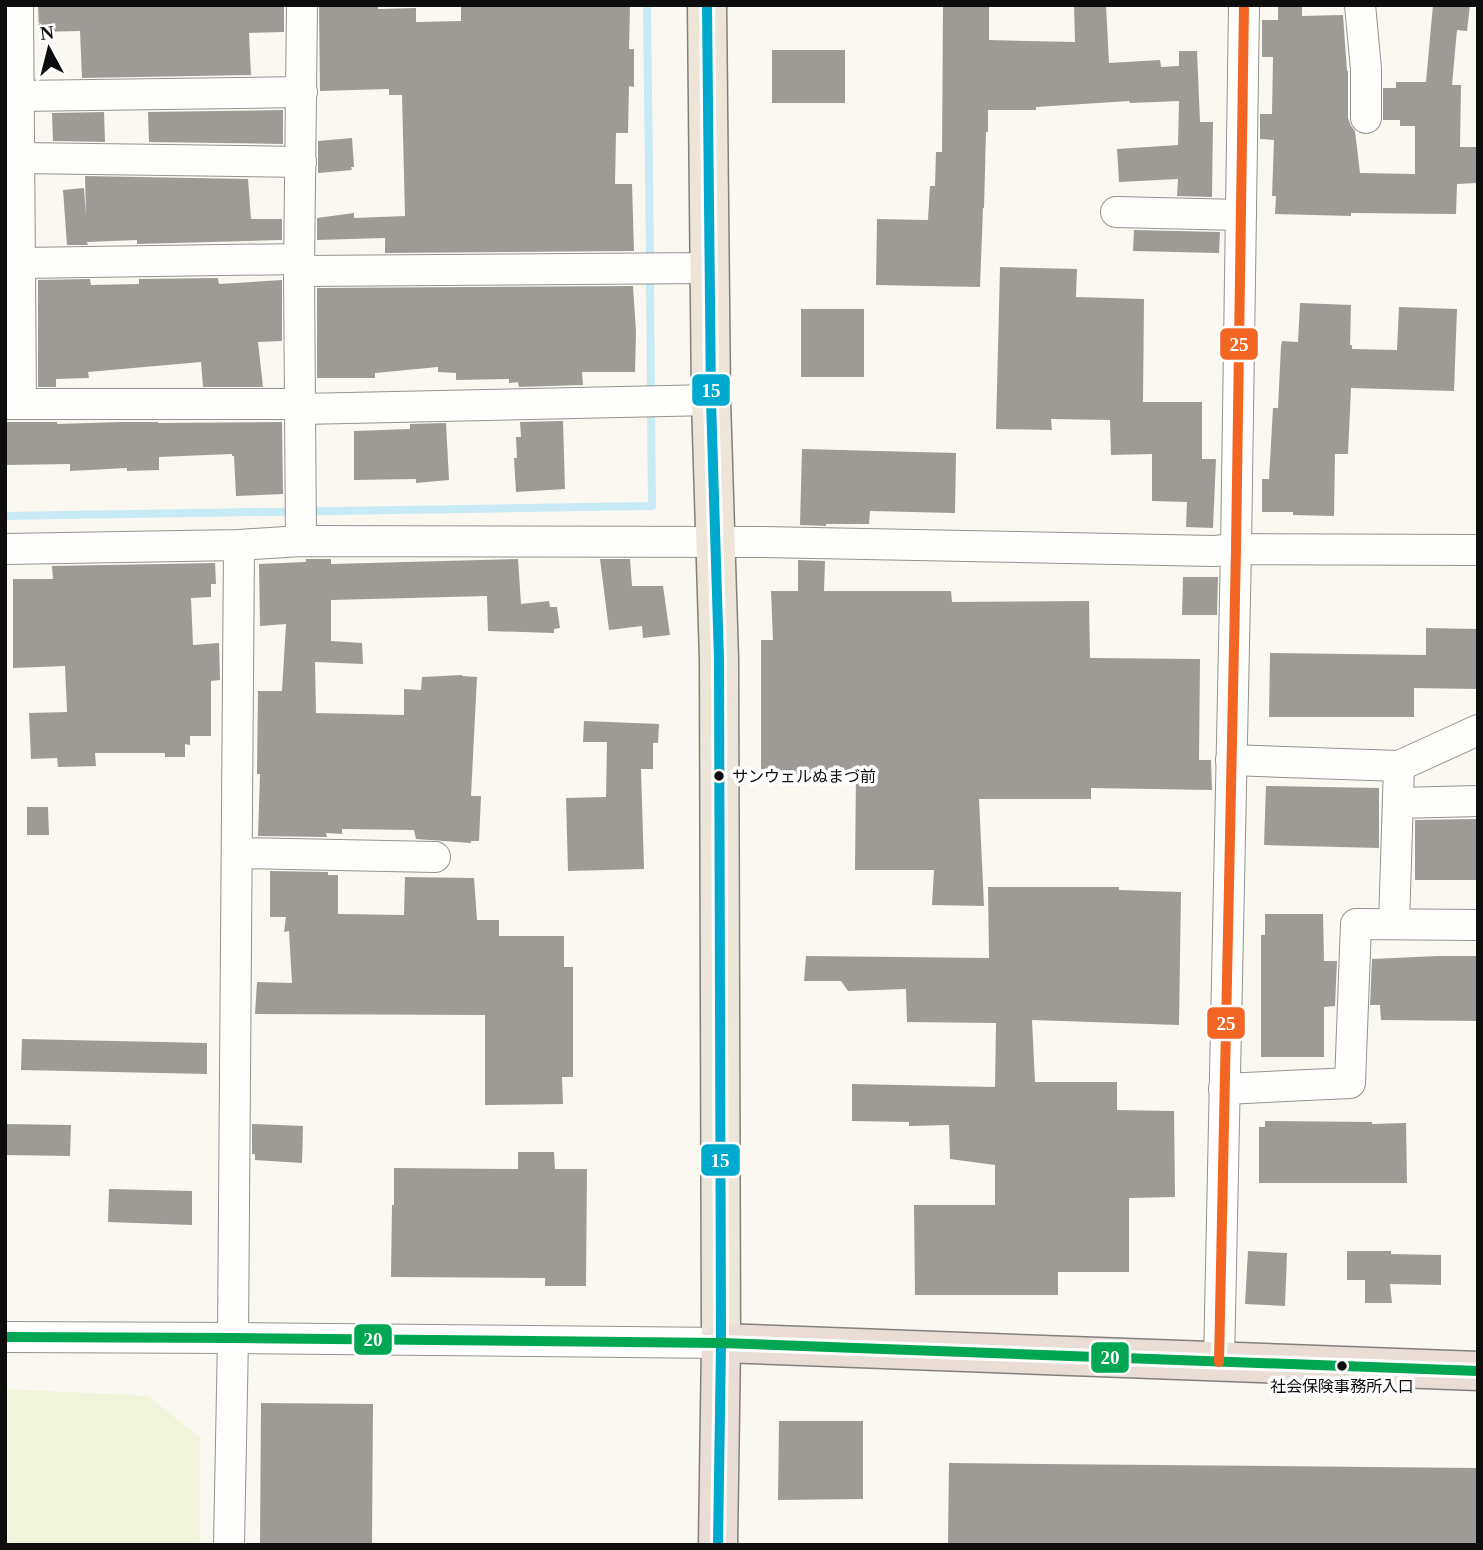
<svg xmlns="http://www.w3.org/2000/svg" width="1483" height="1550" font-family="'Times New Roman','Noto Sans JP',serif">
	<rect width="100%" height="100%" fill="#fbf8f1"/>
	<polygon fill="#f0f4db" points="5,1389 148,1396 200,1438 200,1545 5,1545"/>
	<g fill="none" stroke-linecap="round" stroke-linejoin="round">
		<g stroke="#c8eaf4" stroke-width="8">
			<polyline points="647,5 650,261"/>
			<polyline points="650,274 651,394"/>
			<polyline points="5,516 652,506 651,407"/>
		</g>
	</g>
	<g fill="#9e9b97">
		<polygon points="38,5 284,5 284,32 249,33 251,75 82,78 80,31 39,32"/>
		<polygon points="319,5 378,5 378,9 416,8 416,22 461,21 461,5 630,5 629,49 634,49 634,87 629,86 628,133 616,133 615,184 632,184 634,251 385,253 385,238 317,240 317,218 354,213 354,218 405,216 402,95 389,95 389,89 320,91"/>
		<polygon points="943,5 989,5 989,40 1075,42 1074,5 1106,5 1109,63 1160,60 1161,67 1179,66 1179,51 1197,51 1200,122 1213,122 1212,197 1177,196 1178,179 1119,182 1117,149 1178,145 1179,101 1130,103 1129,101 1036,107 1036,110 988,110 988,132 986,132 984,208 983,208 980,287 876,285 877,219 928,220 930,186 935,186 936,152 942,152"/>
		<polygon points="1278,5 1302,5 1302,16 1343,15 1347,71 1348,71 1348,118 1351,126 1355,131 1360,173 1415,174 1415,126 1400,126 1400,120 1383,120 1383,88 1396,88 1396,82 1426,82 1433,5 1470,5 1467,31 1457,30 1452,85 1461,85 1460,147 1478,147 1478,183 1457,184 1456,214 1351,213 1351,216 1275,214 1276,196 1272,196 1274,140 1260,139 1260,114 1272,114 1273,57 1262,57 1262,20 1278,20"/>
		<rect x="772" y="50" width="73" height="53"/>
		<polygon points="283,110 283,144 149,142 148,112"/>
		<polygon points="104,112 105,142 53,141 52,113"/>
		<polygon points="352,138 354,167 351,167 352,170 318,173 318,141"/>
		<polygon points="85,176 248,179 251,219 282,219 282,240 137,244 137,240 87,242 88,245 67,245 63,190 84,188 86,216"/>
		<polygon points="1134,230 1220,232 1219,253 1133,251"/>
		<polygon points="1000,267 1077,269 1076,297 1144,299 1143,402 1202,402 1202,459 1216,459 1213,528 1186,527 1187,502 1152,501 1152,454 1111,455 1110,420 1051,419 1052,430 996,429"/>
		<polygon points="218,278 219,284 282,280 282,341 258,342 263,387 203,387 201,362 88,372 89,378 56,379 56,387 38,387 38,280 90,279 91,285 139,284 139,279"/>
		<polygon points="633,286 636,332 635,372 582,372 583,385 519,387 518,382 509,383 509,379 456,380 456,373 438,372 438,367 375,373 375,378 317,378 317,288"/>
		<polygon points="1300,303 1351,305 1350,345 1352,345 1352,349 1397,350 1399,307 1457,309 1454,391 1351,388 1348,454 1335,454 1334,516 1293,515 1293,512 1262,512 1262,479 1269,479 1273,408 1278,408 1281,346 1282,341 1298,342"/>
		<rect x="801" y="309" width="63" height="68"/>
		<polygon points="563,421 565,489 516,492 514,458 517,458 516,437 521,437 520,422"/>
		<polygon points="5,422 57,422 57,424 122,422 158,422 158,423 282,422 283,494 236,496 234,456 232,456 232,454 159,457 159,470 127,471 127,468 70,471 70,464 5,465"/>
		<polygon points="446,423 449,480 416,483 416,479 354,480 354,431 410,429 410,424"/>
		<polygon points="802,449 956,453 955,513 870,511 869,524 826,524 826,526 800,525"/>
		<polygon points="306,559 331,559 331,564 518,559 521,604 549,601 550,607 557,607 560,628 554,629 554,633 488,631 487,596 331,600 331,641 362,643 363,664 315,662 316,713 404,715 404,689 421,690 422,677 462,675 462,676 477,677 471,796 481,796 479,841 471,841 471,843 416,839 414,830 342,829 342,834 326,833 327,837 258,836 260,774 257,774 258,691 282,691 286,624 260,626 259,564 306,562"/>
		<polygon points="600,559 630,559 632,586 663,586 670,635 643,638 642,626 609,630"/>
		<polygon points="798,560 825,561 824,591 951,591 952,602 1089,601 1090,658 1200,659 1199,760 1211,760 1212,790 1091,788 1091,799 979,799 984,906 932,905 934,870 855,870 856,773 761,775 761,640 773,640 771,591 798,591"/>
		<polygon points="215,563 216,584 211,584 211,597 191,598 193,645 219,643 220,680 211,681 211,736 190,736 190,745 185,744 185,757 165,757 165,753 95,753 96,766 58,767 57,758 31,759 29,713 67,712 65,666 13,668 13,579 53,579 52,566"/>
		<polygon points="1183,577 1218,577 1217,615 1182,615"/>
		<polygon points="1426,628 1478,629 1478,689 1414,688 1414,717 1269,717 1270,653 1426,655"/>
		<polygon points="584,721 659,724 658,743 653,743 653,769 641,769 644,869 568,871 566,798 606,797 607,742 583,742"/>
		<polygon points="1266,786 1379,788 1379,848 1264,845"/>
		<polygon points="27,807 48,807 49,835 27,835"/>
		<polygon points="1478,819 1478,880 1415,880 1415,820"/>
		<polygon points="270,871 328,872 328,875 338,875 338,914 404,915 405,877 474,878 477,920 499,920 499,936 564,936 564,967 573,967 573,1077 562,1077 563,1104 485,1105 485,1015 255,1014 257,982 292,983 289,931 284,932 286,917 270,917"/>
		<polygon points="988,887 1119,887 1119,890 1181,892 1179,1025 1032,1020 1035,1082 1117,1082 1117,1110 1174,1111 1175,1197 1129,1198 1129,1272 1058,1272 1058,1295 915,1295 914,1205 995,1205 995,1165 950,1159 949,1125 909,1126 909,1122 852,1121 852,1084 995,1087 996,1023 907,1022 906,989 848,991 841,981 804,981 806,956 989,958"/>
		<polygon points="1265,914 1323,914 1324,961 1337,961 1335,1006 1324,1007 1324,1057 1261,1057 1261,935 1265,935"/>
		<polygon points="1438,956 1478,956 1478,1021 1381,1020 1380,1005 1370,1005 1372,959"/>
		<polygon points="22,1039 207,1043 207,1074 21,1070"/>
		<polygon points="1265,1121 1372,1122 1372,1124 1406,1123 1407,1183 1259,1183 1259,1127 1265,1127"/>
		<polygon points="5,1124 71,1125 70,1156 5,1155"/>
		<polygon points="252,1124 303,1126 302,1163 255,1160 255,1154 252,1154"/>
		<polygon points="518,1152 554,1152 555,1169 587,1169 586,1286 545,1286 545,1278 391,1277 392,1205 394,1205 394,1168 518,1169"/>
		<polygon points="109,1189 192,1191 192,1225 108,1222"/>
		<polygon points="1248,1251 1287,1253 1285,1306 1245,1304"/>
		<polygon points="1347,1251 1391,1251 1391,1254 1441,1255 1441,1285 1390,1284 1392,1303 1365,1303 1365,1280 1347,1280"/>
		<polygon points="261,1403 373,1404 372,1545 260,1545"/>
		<polygon points="779,1421 863,1421 863,1499 778,1500"/>
		<polygon points="949,1463 1478,1468 1478,1545 948,1545"/>
	</g>
	<g fill="none" stroke-linecap="round" stroke-linejoin="round">
		<g stroke="#949390" stroke-width="32">
			<g id="minor">
				<polyline points="18,5 21,404"/>
				<polyline points="1360,5 1366,69 1366,118"/>
				<polyline points="19,96 302,92"/>
				<polyline points="20,158 301,162"/>
				<polyline points="1116,212 1241,215"/>
				<polyline points="20,263 299,259"/>
				<polyline points="299,271 710,268"/>
				<polyline points="5,404 288,404 301,409 711,400"/>
				<polyline points="301,541 299,271 302,5"/>
				<polyline points="5,549 239,545 301,541 763,542 1214,551 1236,549 1478,550"/>
				<polyline points="1231,760 1399,766 1478,730"/>
				<polyline points="1398,803 1478,801"/>
				<polyline points="237,853 435,857"/>
				<polyline points="1394,924 1399,766"/>
				<polyline points="1224,1089 1350,1083 1356,924 1478,925"/>
				<polyline points="5,1337 233,1338 721,1343"/>
				<polyline points="1219,1362 1236,549 1244,5"/>
				<polyline points="229,1545 233,1338 239,545"/>
			</g>
		</g>
		<g stroke="#81807d" stroke-width="41">
			<polyline id="major" points="707,5 711,400 719,659 721,1343"/>
		</g>
		<g stroke="#81807d" stroke-width="41">
			<polyline id="highway" points="718,1545 721,1343 1478,1371"/>
		</g>
		<use href="#minor" stroke="#fefefd" stroke-width="30"/>
		<use href="#major" stroke="#ede5d8" stroke-width="38"/>
		<use href="#highway" stroke="#e9ddd5" stroke-width="38"/>
		<g stroke="#fff" stroke-width="16">
			<polyline id="bus-1" points="707,5 711,400 719,659 721,1343 718,1545"/>
		</g>
		<g stroke="#fff" stroke-width="16">
			<polyline id="bus-2" points="5,1337 233,1338 721,1343 1478,1371"/>
		</g>
		<g stroke="#fff" stroke-width="16">
			<polyline id="bus-3" points="1219,1362 1236,549 1244,5"/>
		</g>
		<use href="#bus-1" stroke="#00a9ce" stroke-width="10"/>
		<use href="#bus-2" stroke="#00a651" stroke-width="10"/>
		<use href="#bus-3" stroke="#f26522" stroke-width="10"/>
	</g>
	<g fill="#0d0d0d" stroke="#fff" stroke-width="2.5">
		<circle cx="719" cy="776" r="6"/>
		<circle cx="1342" cy="1366" r="6"/>
	</g>
	<g text-anchor="middle" dominant-baseline="central" stroke-width="7" stroke-linejoin="round" paint-order="stroke">
		<g font-size="16" fill="#0d0d0d" stroke="#fff" text-anchor="start">
			<text x="732" y="776">サンウェルぬまづ前</text>
			<text x="1342" y="1386" text-anchor="middle">社会保険事務所入口</text>
		</g>
	</g>
	<g stroke="#fff" stroke-width="2.5">
		<rect x="1219" y="327" width="40" height="34" rx="7" fill="#f26522"/>
		<rect x="691" y="373" width="40" height="34" rx="7" fill="#00a9ce"/>
		<rect x="1206" y="1006" width="40" height="34" rx="7" fill="#f26522"/>
		<rect x="700" y="1143" width="41" height="34" rx="7" fill="#00a9ce"/>
		<rect x="353" y="1323" width="40" height="33" rx="7" fill="#00a651"/>
		<rect x="1090" y="1341" width="40" height="33" rx="7" fill="#00a651"/>
	</g>
	<g font-size="19" text-anchor="middle" font-weight="bold" fill="#fff">
		<text x="1239" y="351">25</text>
		<text x="711" y="397">15</text>
		<text x="1226" y="1030">25</text>
		<text x="720" y="1167">15</text>
		<text x="373" y="1346">20</text>
		<text x="1110" y="1364">20</text>
	</g>
	<rect width="1483" height="1550" fill="none" stroke="#0d0d0d" stroke-width="14"/>
	<g transform="translate(49 49) rotate(353)" stroke="#ffffff" stroke-width="5" paint-order="stroke">
	<path d="M0-5L12 26L0 18L-12 26Z" fill="#0d0d0d"/>
	<text y="-10" font-size="19" font-weight="bold" text-anchor="middle" fill="#0d0d0d">N</text>
	</g>
</svg>
